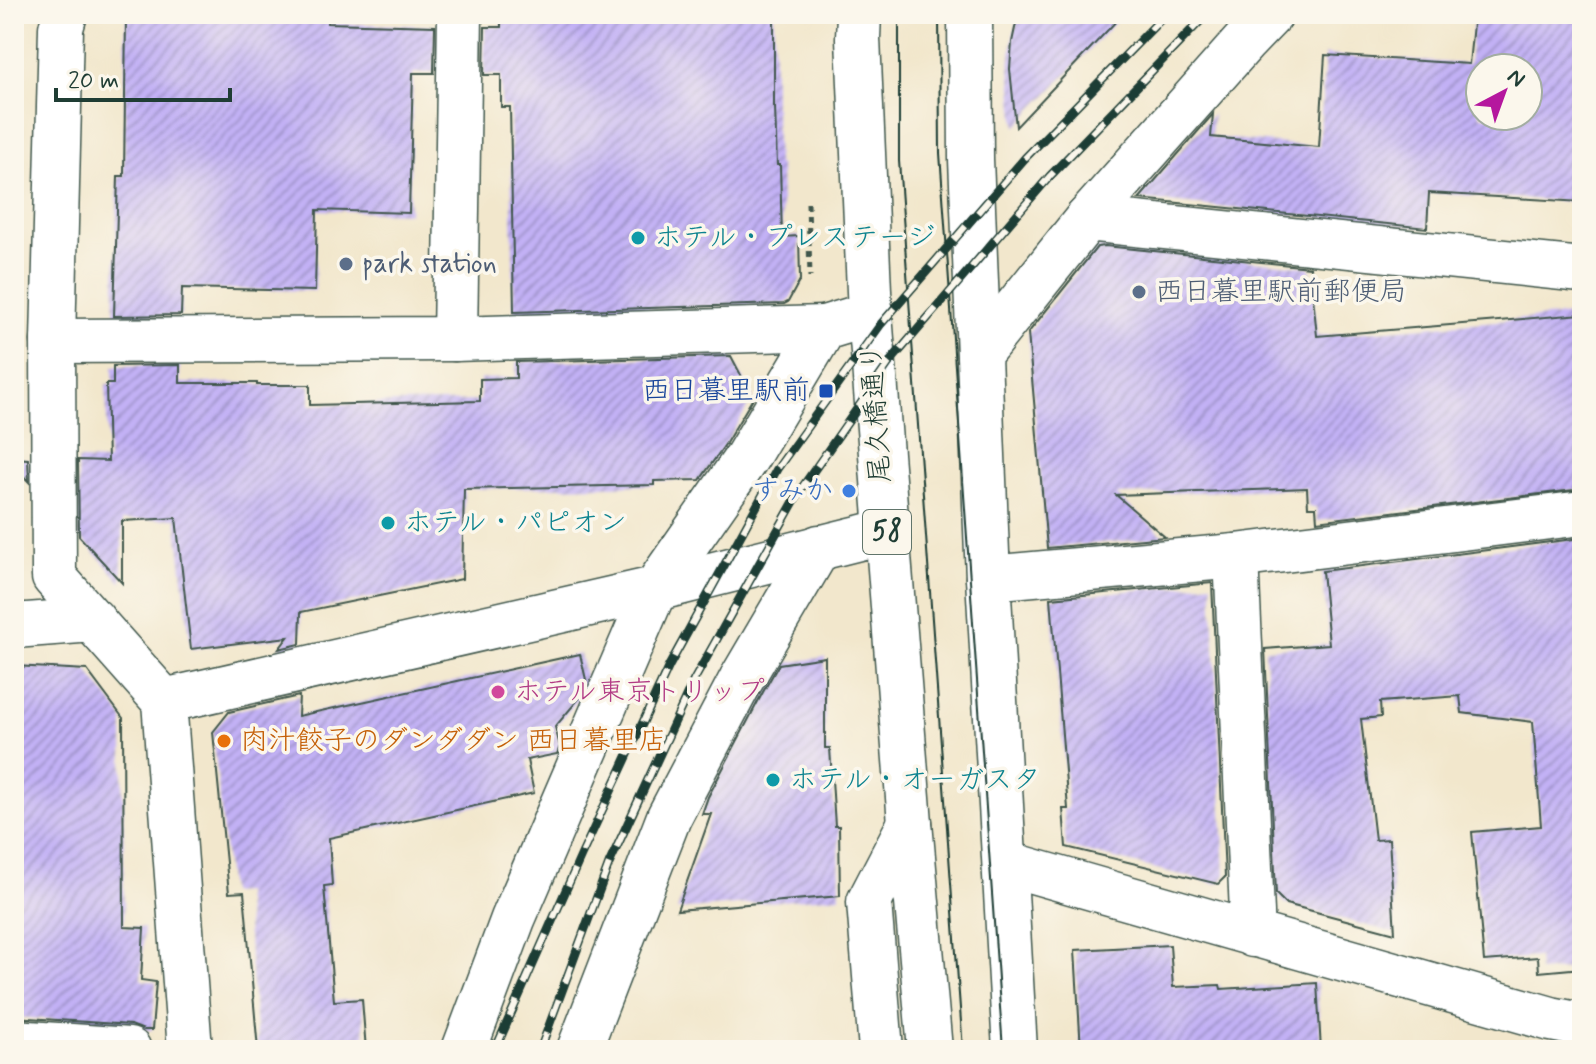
<svg xmlns="http://www.w3.org/2000/svg" width="1596" height="1064" font-family="Mynerve,'Klee One',sans-serif">
	<defs>
		<pattern id="building-hatch" width="6" height="6" patternUnits="userSpaceOnUse" patternTransform="scale(2)"><rect width="6" height="6" fill="#c2b1f5"/><path d="M-1 1l2-2M0 6l6-6M5 7l2-2" fill="none" stroke="#9d91c7"/></pattern>
	</defs>
	<rect width="100%" height="100%" fill="#fbf7ec"/>
	<filter id="ink" filterUnits="userSpaceOnUse"><feTurbulence type="fractalNoise" baseFrequency=".0125" numOctaves="2"/><feDisplacementMap in="SourceGraphic" scale="16" xChannelSelector="R" yChannelSelector="G"/><feConvolveMatrix kernelMatrix="1 2 1 2 8 2 1 2 1" color-interpolation-filters="sRGB"/></filter>
	<filter id="wash" filterUnits="userSpaceOnUse"><feTurbulence type="fractalNoise" baseFrequency=".006" numOctaves="4" result="noise"/><feDisplacementMap in="SourceGraphic" scale="32" xChannelSelector="R" yChannelSelector="G"/><feGaussianBlur stdDeviation="1.8" result="paint"/><feColorMatrix in="noise" values="0 0 0 0 0 0 0 0 0 0 0 0 0 0 0 0 0 1.4 0 .05"/><feComposite in="paint" operator="in"/></filter>
	<g filter="url(#wash)">
		<rect width="100%" height="100%" fill="#f2e7cc"/>
		<g id="blocks">
			<g fill="url(#building-hatch)" fill-rule="evenodd">
				<polygon points="154,14 328,14 327,23 435,26 434,73 413,73 409,213 317,210 315,291 182,288 181,315 114,316 118,176 124,176 126,17"/>
				<polygon points="501,14 774,14 774,107 775,107 777,165 780,165 782,237 799,236 800,280 788,302 784,304 514,312 510,107 501,107 501,75 484,75 485,27 501,27"/>
				<polygon points="1018,14 1123,14 1016,127 1010,69 1012,42"/>
				<path d="M1474,14h108v188l-153,-9 -2,35 -288,-29 74,-85 -2,23 108,10 6,-92 144,9zM1480,68h48v48h-48z"/>
				<polygon points="1105,246 1310,267 1317,336 1582,314 1582,489 1317,521 1316,507 1308,507 1307,488 1116,495 1165,537 1047,548 1028,333 1097,247"/>
				<polygon points="731,356 753,398 726,443 700,480 654,481 654,485 464,489 462,579 301,612 300,644 279,649 288,637 191,649 176,518 122,521 122,583 79,536 78,460 108,461 106,384 113,384 113,366 180,365 180,383 257,383 257,385 310,385 310,405 480,401 480,379 516,378 516,362"/>
				<polygon points="14,458 28,459 29,482 14,466"/>
				<polygon points="1582,538 1582,968 1539,972 1538,957 1484,961 1472,832 1541,826 1533,722 1462,713 1460,696 1380,702 1381,717 1361,719 1375,840 1389,839 1395,933 1286,904 1276,894 1265,649 1329,644 1322,571"/>
				<polygon points="1212,583 1225,877 1218,884 1066,847 1063,809 1068,809 1051,598"/>
				<polygon points="580,654 587,684 582,695 555,727 560,746 557,754 527,760 534,793 329,838 332,885 324,886 334,1001 362,999 366,1050 258,1050 244,892 229,893 213,732 229,712 299,696 298,716"/>
				<polygon points="825,657 825,748 830,748 835,826 839,826 840,896 677,910 711,814 702,814 708,797 763,692 779,664"/>
				<polygon points="14,666 87,670 123,718 124,927 144,928 141,980 156,982 152,1030 144,1030 131,1025 14,1017"/>
				<polygon points="1170,945 1173,987 1220,985 1221,989 1317,983 1321,1050 1081,1050 1075,950"/>
			</g>
		</g>
	</g>
	<g filter="url(#ink)">
		<use href="#blocks" fill-opacity="0" stroke="#3f564b" stroke-width="2"/>
		<g fill="none" stroke-linecap="round" stroke-linejoin="round">
			<g stroke="#3f564b" stroke-width="47">
				<g id="street">
					<polyline points="65,14 61,28 53,341 54,577 164,701 190,1050"/>
					<polyline points="1087,219 1582,270"/>
					<polyline points="455,339 460,14"/>
					<polyline points="53,341 455,339 824,328"/>
					<polyline points="979,354 1087,219 1245,41 1271,14"/>
					<polyline points="1236,556 1253,935"/>
					<polyline points="988,578 1236,556 1582,513"/>
					<polyline points="14,626 93,620"/>
					<polyline points="164,701 655,589 887,531"/>
					<polyline points="1005,863 1551,1019 1582,1025"/>
					<polyline points="14,1042 129,1050"/>
					<polyline points="464,1050 513,919 655,589 747,457 824,328 870,314"/>
					<polyline points="579,1050 669,817 741,680 819,547"/>
					<polyline points="881,1050 869,902 910,823"/>
				</g>
			</g>
			<g stroke="#3f564b" stroke-width="47">
				<g id="primary">
					<polyline points="859,14 858,38 870,314 910,823 930,1050"/>
					<polyline points="970,14 971,159 988,578 1015,1050"/>
				</g>
			</g>
			<polyline stroke="#3f564b" stroke-width="5" stroke-dasharray="6 6" stroke-linecap="butt" points="808,203 810,277"/>
			<use href="#street" stroke="#fff" stroke-width="44"/>
			<use href="#primary" stroke="#fff" stroke-width="44"/>
			<g stroke="#1f3d34" stroke-width="2">
				<polyline points="899,14 899,161 963,1050"/>
				<polyline points="939,14 940,153 1003,1050"/>
			</g>
			<g stroke="#1f3d34" stroke-width="9">
				<g id="rail">
					<polyline points="495,1050 581,856 669,666 777,469 881,324 1025,158 1166,14"/>
					<polyline points="540,1050 609,864 694,680 801,489 889,363 1050,176 1207,14"/>
				</g>
			</g>
			<use href="#rail" stroke="#fbf7ec" stroke-width="6" stroke-dasharray="18" stroke-linecap="butt"/>
		</g>
	</g>
	<g fill="#0f9aa8" stroke="#fbf7ec" stroke-width="3">
		<circle cx="638" cy="238" r="8"/>
		<circle cx="388" cy="523" r="8"/>
		<circle cx="773" cy="780" r="8"/>
	</g>
	<g fill="#5c6f8a" stroke="#fbf7ec" stroke-width="3">
		<circle cx="346" cy="264" r="8"/>
		<circle cx="1139" cy="292" r="8"/>
	</g>
	<rect fill="#1a4fb4" stroke="#fbf7ec" stroke-width="3" x="818" y="383" width="16" height="16" rx="4"/>
	<circle fill="#3f7fe0" stroke="#fbf7ec" stroke-width="3" cx="849" cy="491" r="8"/>
	<circle fill="#d1479c" stroke="#fbf7ec" stroke-width="3" cx="498" cy="692" r="8"/>
	<circle fill="#e8710a" stroke="#fbf7ec" stroke-width="3" cx="224" cy="741" r="8"/>
	<g text-anchor="middle" dominant-baseline="central" stroke-width="7" stroke-linejoin="round" paint-order="stroke">
		<rect fill="#fbf7ec" stroke="#61756b" stroke-width="2" x="863" y="510" width="48" height="44" rx="6"/>
		<g font-size="26" font-weight="bold" fill="#1f3d34">
			<text x="887" y="532">58</text>
		</g>
		<g font-size="28" fill="#0d838f" stroke="#fbf7ec" text-anchor="start">
			<text x="654" y="238">ホテル・プレステージ</text>
			<text x="404" y="523">ホテル・パピオン</text>
			<text x="789" y="780">ホテル・オーガスタ</text>
		</g>
		<g font-size="28" fill="#4e5e75" stroke="#fbf7ec" text-anchor="start">
			<text x="362" y="264">park station</text>
			<text x="1155" y="292">西日暮里駅前郵便局</text>
		</g>
		<g font-size="28" fill="#164399" stroke="#fbf7ec" text-anchor="end">
			<text x="810" y="391">西日暮里駅前</text>
		</g>
		<g font-size="28" fill="#1f3d34" stroke="#fbf7ec">
			<text transform="translate(877 413) rotate(-94)">尾久橋通り</text>
		</g>
		<g font-size="28" fill="#366cbe" stroke="#fbf7ec" text-anchor="end">
			<text x="833" y="491">すみか</text>
		</g>
		<g font-size="28" fill="#b23c85" stroke="#fbf7ec" text-anchor="start">
			<text x="514" y="692">ホテル東京トリップ</text>
		</g>
		<g font-size="28" fill="#c56008" stroke="#fbf7ec" text-anchor="start">
			<text x="240" y="741">肉汁餃子のダンダダン 西日暮里店</text>
		</g>
	</g>
	<rect width="1596" height="1064" fill="none" stroke="#fbf7ec" stroke-width="48"/>
	<g transform="translate(1504 92) rotate(41)"><circle r="38" fill="#fbf7ec" stroke="#a3ada2" stroke-width="2"/>
	<path d="M0-6L14 30L0 20L-14 30Z" fill="#b5179e"/>
	<text y="-12" font-size="22" font-weight="bold" text-anchor="middle" fill="#1f3d34">N</text>
	</g>
	<path d="M56 88v12h174v-12" fill="none" stroke="#1f3d34" stroke-width="4"/>
	<text x="68" y="88" font-size="24" fill="#1f3d34" stroke="#fbf7ec" stroke-width="6" paint-order="stroke">20 m</text>
</svg>
